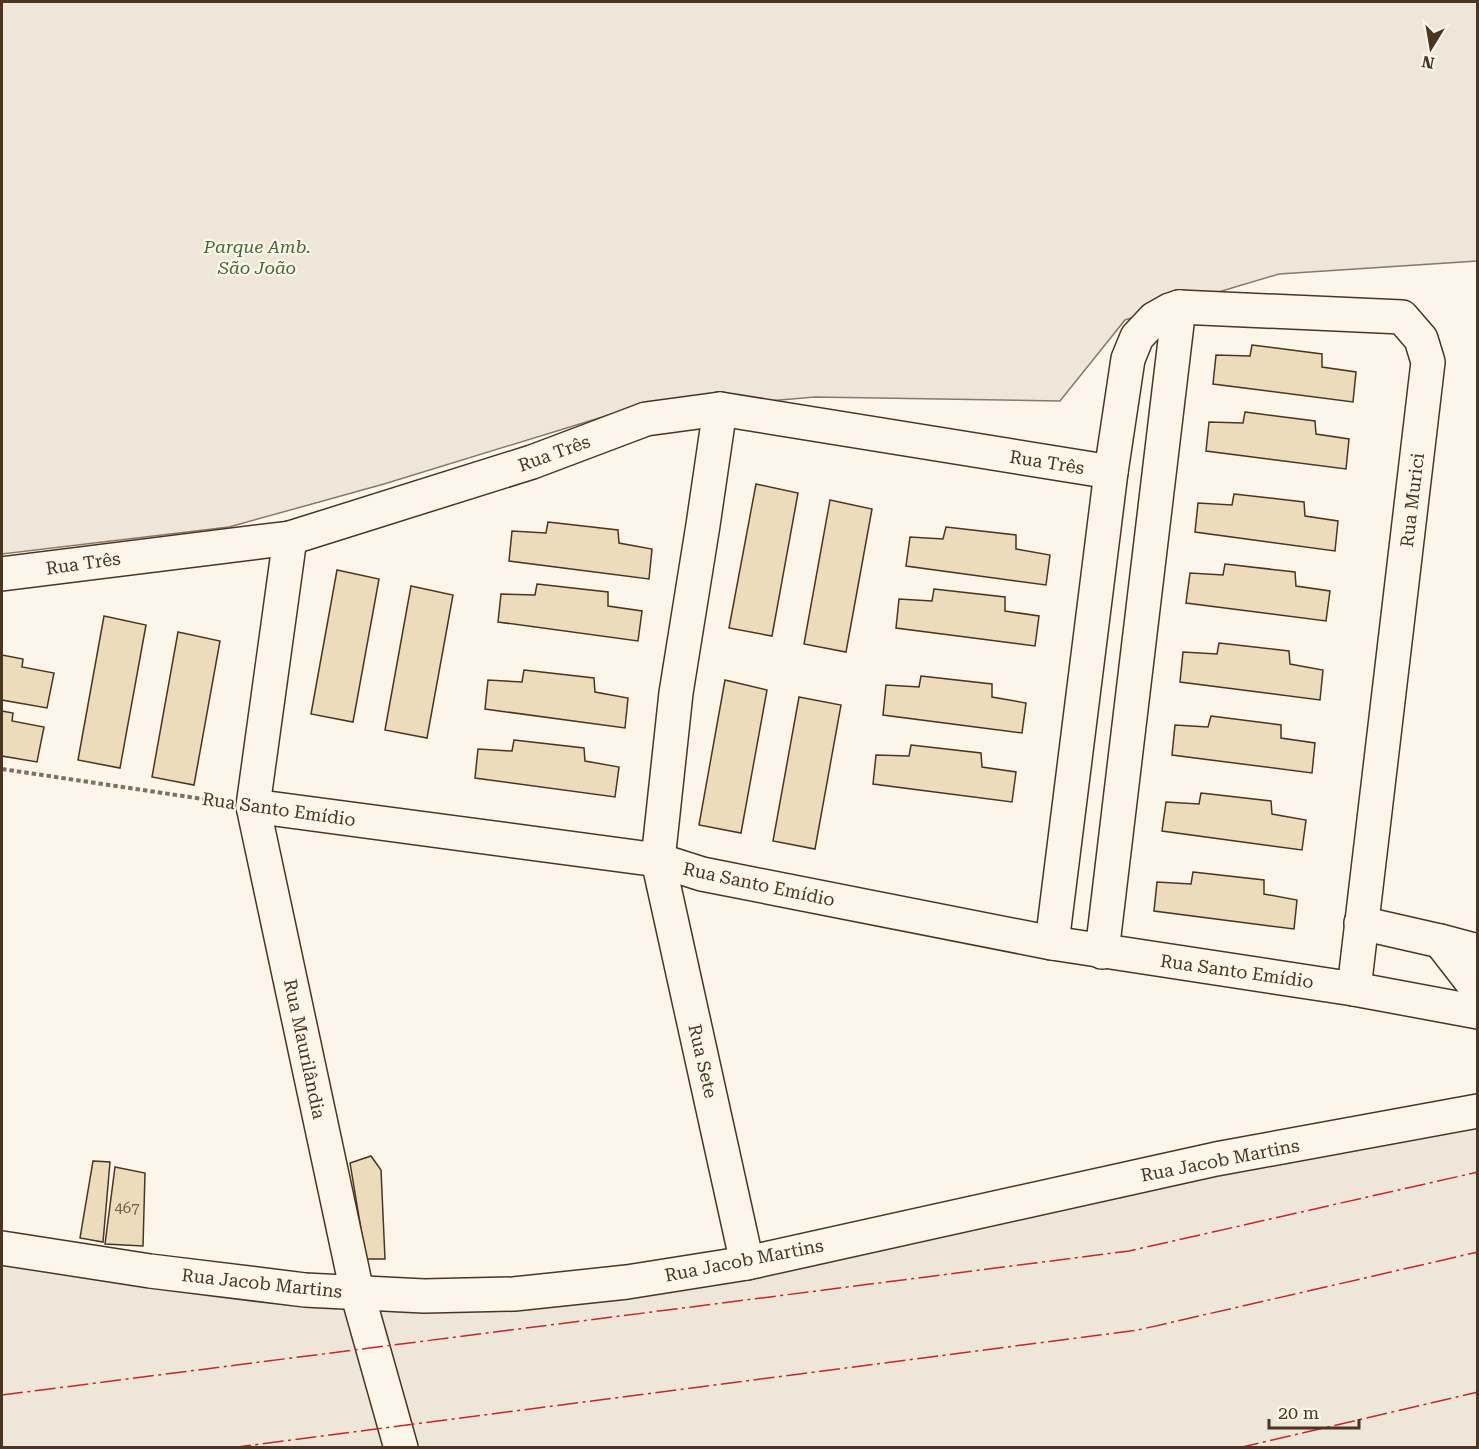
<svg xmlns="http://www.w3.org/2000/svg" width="1479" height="1449" font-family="'Roboto Serif',serif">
	<rect width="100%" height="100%" fill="#fbf6e9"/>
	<g fill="#ede6d9" stroke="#887966" stroke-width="1.5">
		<polygon points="2,2 1477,2 1477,261 1279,274 1125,320 1060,401 815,397 612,414 384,484 229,527 2,554"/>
		<polygon points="1477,1112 1477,1447 2,1448 2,1256 514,1294"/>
	</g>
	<g fill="#ecdcbc" stroke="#4a3520" stroke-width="1.5">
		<polygon points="1252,345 1322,354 1322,367 1356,372 1353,402 1213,384 1216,355 1250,356"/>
		<polygon points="1245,412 1315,421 1316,434 1349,439 1346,469 1206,451 1209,422 1243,423"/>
		<polygon points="756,484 798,493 772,636 729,628"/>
		<polygon points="1234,494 1304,502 1305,516 1338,521 1335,551 1195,532 1198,503 1232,505"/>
		<polygon points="830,500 872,509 846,652 804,644"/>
		<polygon points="548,522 618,530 619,543 652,549 649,579 509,561 512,531 546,533"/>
		<polygon points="946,527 1016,535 1016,549 1050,555 1046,585 906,566 910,537 943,539"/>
		<polygon points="1225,564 1295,572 1296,586 1330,591 1326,621 1186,603 1190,573 1223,575"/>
		<polygon points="337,570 379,579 353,722 311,714"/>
		<polygon points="537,584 608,592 608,606 642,611 638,641 498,622 501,594 535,595"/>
		<polygon points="411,586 453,595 427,738 385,730"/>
		<polygon points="934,589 1005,597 1005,611 1039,616 1035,646 896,628 899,599 932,601"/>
		<polygon points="104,616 146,625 120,768 78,760"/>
		<polygon points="178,632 220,641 194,785 152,777"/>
		<polygon points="1219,643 1289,651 1290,664 1323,670 1320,700 1180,682 1183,652 1217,654"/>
		<polygon points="2,655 23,659 22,667 54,673 47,708 2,700"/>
		<polygon points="524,670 594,678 595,692 628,698 625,728 485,709 488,680 522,682"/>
		<polygon points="921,676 992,684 992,697 1026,703 1022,733 883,715 886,685 919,687"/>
		<polygon points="725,680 767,690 741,833 699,825"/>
		<polygon points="799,697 841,705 815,849 773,841"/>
		<polygon points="2,711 13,713 12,721 44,727 37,762 2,756"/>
		<polygon points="1211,716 1281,725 1281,738 1315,743 1312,773 1172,755 1175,725 1208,727"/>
		<polygon points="514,740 584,748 585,761 619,767 615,797 475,778 478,749 512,751"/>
		<polygon points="911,745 981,753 982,767 1016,772 1012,802 873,784 876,755 909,756"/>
		<polygon points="1201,793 1271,801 1272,814 1306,820 1302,850 1162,831 1166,802 1199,804"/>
		<polygon points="1193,872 1264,880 1264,894 1297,900 1294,929 1154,911 1157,882 1191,884"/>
		<polygon points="371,1156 381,1170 385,1259 366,1259 350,1163"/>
		<polygon points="93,1161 110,1162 103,1242 80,1238"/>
		<polygon points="115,1167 145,1173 143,1246 105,1244"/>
	</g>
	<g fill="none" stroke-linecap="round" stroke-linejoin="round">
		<g stroke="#4a3520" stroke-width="36">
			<g id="minor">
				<polyline points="720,409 703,525 676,693 658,860 747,1263"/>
				<polyline points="290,538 253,806 357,1292 401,1448"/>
				<polyline points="2,574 290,538 532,462 646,419 720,409 1111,472"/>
				<polyline points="253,806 658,860 702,874 1052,943 1354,989 1478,1012"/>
				<polyline points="1361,923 1440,941 1478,951"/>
				<polyline points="1440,941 1478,990"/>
				<polyline points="1052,943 1111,472 1128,359 1137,337 1154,319 1170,310 1179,307 1402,317 1421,339 1428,362 1354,989"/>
				<polyline points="1102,952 1179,307"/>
				<polyline points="2,1248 150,1271 305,1290 424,1296 514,1294 627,1282 747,1263 1216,1159 1478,1111"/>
			</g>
		</g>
		<polyline stroke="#7f6f5c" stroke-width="4" stroke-dasharray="4.5 3" stroke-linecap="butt" points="2,769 223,802"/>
		<use href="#minor" stroke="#fbf6e9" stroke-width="33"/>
		<g stroke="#c62828" stroke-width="1.5" stroke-dasharray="21 4.5 3 4.5" stroke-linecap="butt">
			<polyline points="2,1395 1129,1251 1478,1172"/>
			<polyline points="230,1448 1138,1330 1478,1252"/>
			<polyline points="1238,1448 1478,1392"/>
		</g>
	</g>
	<g text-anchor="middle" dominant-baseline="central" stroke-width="4.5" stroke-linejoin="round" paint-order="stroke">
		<g font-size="15" fill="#725f47">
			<text x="127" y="1208">467</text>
		</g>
		<g font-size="18" font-style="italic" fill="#436837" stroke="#fbf6e9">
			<text x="257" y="246">Parque Amb.<tspan x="257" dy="21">São João</tspan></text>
		</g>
		<g font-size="18" fill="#4a3520" stroke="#fbf6e9">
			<text transform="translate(554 453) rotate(-20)">Rua Três</text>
			<text transform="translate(1047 462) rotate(9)">Rua Três</text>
			<text transform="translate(1412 500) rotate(-83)">Rua Murici</text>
			<text transform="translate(83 563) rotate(-8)">Rua Três</text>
			<text transform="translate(279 809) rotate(8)">Rua Santo Emídio</text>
			<text transform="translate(759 884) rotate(12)">Rua Santo Emídio</text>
			<text transform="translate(1237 971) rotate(8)">Rua Santo Emídio</text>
			<text transform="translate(305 1049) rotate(78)">Rua Maurilândia</text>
			<text transform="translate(703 1061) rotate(77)">Rua Sete</text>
			<text transform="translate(1220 1160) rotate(-11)">Rua Jacob Martins</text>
			<text transform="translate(744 1260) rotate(-11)">Rua Jacob Martins</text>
			<text transform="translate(262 1283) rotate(6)">Rua Jacob Martins</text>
		</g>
	</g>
	<rect width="1479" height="1449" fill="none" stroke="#4a3520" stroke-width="6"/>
	<g transform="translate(1431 48) rotate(191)" stroke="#fbf6e9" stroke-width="4.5" paint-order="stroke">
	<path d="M0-4.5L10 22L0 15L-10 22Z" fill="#4a3520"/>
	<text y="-9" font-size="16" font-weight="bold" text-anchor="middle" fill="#4a3520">N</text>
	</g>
	<path d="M1269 1419v9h90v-9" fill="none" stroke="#4a3520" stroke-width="3"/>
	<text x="1278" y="1419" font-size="18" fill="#4a3520" stroke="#fbf6e9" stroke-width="4.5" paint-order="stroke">20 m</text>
</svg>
